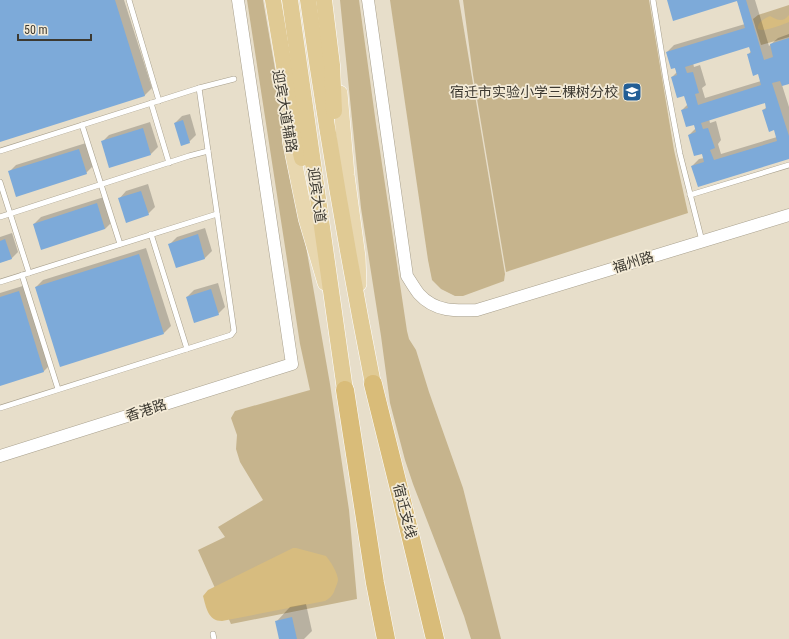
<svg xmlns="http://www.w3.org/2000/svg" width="789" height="639" font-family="'Roboto Condensed','Noto Sans SC',sans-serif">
	<rect width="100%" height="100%" fill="#e7deca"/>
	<g fill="#c6b48d">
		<polygon points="247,0 263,0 330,384 349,510 357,599 231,624 198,550 225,537 218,527 263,500 240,462 236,449 237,435 231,418 235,411 310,390 300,344"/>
		<polygon points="340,0 359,0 376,124 407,331 409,339 416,350 429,392 463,488 501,639 471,639 464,616 413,484 405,460 390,403 381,336 361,208"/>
		<polygon points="390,0 459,0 505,274 504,281 463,296 455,296 441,289 432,280 428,260"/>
		<polygon points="463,0 649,0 674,150 688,213 506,272 473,75"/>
		<polygon points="789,5 789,37 761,45 753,19 758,15"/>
	</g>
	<g fill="#d7bc7f">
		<path d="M789,15v7c-5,2 -23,9 -28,8 -1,0 -2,-1 -3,-1 -1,-7 6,-10 12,-13 7,4 13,7 19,-1z"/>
		<path d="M293,548h3l30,8c5,6 11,16 12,23 0,4 -3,9 -4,13 -2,4 -5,7 -9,9l-103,20c-14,0 -16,-14 -19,-25l5,-6z"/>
	</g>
	<g fill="#0003" fill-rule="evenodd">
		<polygon points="0,0 124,0 152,88 145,95 0,141"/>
		<path d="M668,0h87l14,46 9,-8 11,-4v49l-7,2 7,22v51l-97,8 7,-7 5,-1 -2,-5 -13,-18 7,-7 -2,-4 -12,-14 6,-6 -3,-9 -13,-18 5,-5 -10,-20 7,-7 71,-21 -8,-24zM750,46l1,5 -3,4 11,18 2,8 -56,17 -3,-10 4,-3 -6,-20 -6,2 -1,-4zM765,102l2,5 -4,3 12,19 2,8 -56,17 -3,-10 3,-4 -5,-19 -6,2 -1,-4z"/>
		<polygon points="190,114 196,135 189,142 175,123 182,116"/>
		<polygon points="150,122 158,147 151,154 102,142 109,135"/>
		<polygon points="86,143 93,166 86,173 9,172 16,165"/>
		<polygon points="148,184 155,207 148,214 119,199 126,191"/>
		<polygon points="104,197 112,222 105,229 34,224 41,217"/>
		<polygon points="205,228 212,251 205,258 177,267 170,244 177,237"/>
		<polygon points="12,233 18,252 11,259 0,262 0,237"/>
		<polygon points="146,248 171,326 164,333 36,287 43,280"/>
		<polygon points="218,283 225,307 218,314 187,297 194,290"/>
		<polygon points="26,285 51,364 44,371 0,385 0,293"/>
		<polygon points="306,604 312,631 304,639 280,639 276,622 290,607"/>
	</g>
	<g fill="#7daad9" fill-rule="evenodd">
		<polygon points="0,0 115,0 145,96 0,142"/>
		<path d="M667,0h79l18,60 9,-3 -3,-13 19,-6v46l-7,2 -2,-5 -8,2 17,53v23l-91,28 -7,-21 13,-4 -2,-8 -8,2 -6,-21 8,-3 -2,-7 -8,2 -5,-17 7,-2 -4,-12 -7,2 -6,-21 6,-2 -2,-7 -4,1 -5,-17 79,-24 -8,-27 -64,20zM749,47l2,6 -4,1 6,22 5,-2 3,11 -63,20 -3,-11 4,-1 -6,-21 -6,1 -2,-6zM765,103l1,6 -4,1 7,22 5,-2 3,11 -63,19 -4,-10 5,-2 -7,-20 -5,1 -2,-6z"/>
		<polygon points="183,120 190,143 181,146 174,123"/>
		<polygon points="143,128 151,155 109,168 101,141"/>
		<polygon points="79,149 87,174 16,197 8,171"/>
		<polygon points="141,191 149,215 126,223 118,198"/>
		<polygon points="97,203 105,229 41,250 33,224"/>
		<polygon points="198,234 205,259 176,268 168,244"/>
		<polygon points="5,239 12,259 0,263 0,241"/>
		<polygon points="139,254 164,334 60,367 35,287"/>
		<polygon points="211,289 219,315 194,323 186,297"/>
		<polygon points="19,291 44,372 0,386 0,297"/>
		<polygon points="292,617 297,639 279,639 275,621"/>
	</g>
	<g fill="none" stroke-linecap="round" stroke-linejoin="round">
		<g stroke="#a79f8c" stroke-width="6">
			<g id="service">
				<polyline points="129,0 159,101"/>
				<polyline points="653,0 666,80 680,154 702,241"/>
				<polyline points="151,103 169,163"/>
				<polyline points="82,125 120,244"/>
				<polyline points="0,151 199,88 234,79"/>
				<polyline points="0,182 29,273"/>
				<polyline points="690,195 789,165"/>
				<polyline points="0,217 189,156 208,151"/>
				<polyline points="151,234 187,349"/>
				<polyline points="22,275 58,389"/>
				<polyline points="0,282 217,214"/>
				<polyline points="0,408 231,335 234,331 199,88"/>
				<polyline points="213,634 214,639"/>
			</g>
		</g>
		<g stroke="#a79f8c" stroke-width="13">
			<g id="tertiary">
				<path d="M368,0l39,276c4,6 8,13 12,18 16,18 37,17 58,16l312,-95"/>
				<polyline points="0,456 292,364 238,0"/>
			</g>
		</g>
		<g stroke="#fff" stroke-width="16">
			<g id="primary">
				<polyline points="340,93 347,175 358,257 359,284"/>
				<polyline points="290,141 306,219 325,283"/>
			</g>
		</g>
		<g stroke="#fff" stroke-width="17">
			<g id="trunk">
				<polyline points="273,0 291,108 302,158"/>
				<polyline points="290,0 345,390"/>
				<path d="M308,0c18,129 40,257 65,384"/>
				<polyline points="324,0 332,65 334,111"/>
			</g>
		</g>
		<g stroke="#fff" stroke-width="19">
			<g id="motorway">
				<polyline points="373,384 402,501 435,639"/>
				<polyline points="345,390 375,583 386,639"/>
			</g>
		</g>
		<use href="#service" stroke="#fff" stroke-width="5"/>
		<use href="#tertiary" stroke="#fff" stroke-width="12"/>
		<use href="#primary" stroke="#e8d7af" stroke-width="15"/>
		<use href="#trunk" stroke="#e0ca94" stroke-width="16"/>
		<use href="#motorway" stroke="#d9bc79" stroke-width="18"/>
	</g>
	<defs>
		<g id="school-square" transform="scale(1)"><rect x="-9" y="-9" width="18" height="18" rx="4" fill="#235e95" stroke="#f4ebd7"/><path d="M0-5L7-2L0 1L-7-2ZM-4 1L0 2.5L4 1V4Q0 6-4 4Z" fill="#fff"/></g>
	</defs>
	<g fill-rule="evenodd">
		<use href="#school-square" x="632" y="92"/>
	</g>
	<g text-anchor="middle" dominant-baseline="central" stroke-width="3.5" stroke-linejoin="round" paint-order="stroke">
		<g font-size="14" fill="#3c3931" stroke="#f4ebd7" text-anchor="end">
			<text x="618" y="92">宿迁市实验小学三棵树分校</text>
		</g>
		<g font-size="14" fill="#3c3931" stroke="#f4ebd7">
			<text transform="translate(285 111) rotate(80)">迎宾大道辅路</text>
			<text transform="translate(317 195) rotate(82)">迎宾大道</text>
			<text transform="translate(633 262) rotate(-17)">福州路</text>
			<text transform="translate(146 410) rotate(-18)">香港路</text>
			<text transform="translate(405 511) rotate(76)">宿迁支线</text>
		</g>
	</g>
	<path d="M18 34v6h73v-6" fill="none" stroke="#3c3931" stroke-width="2"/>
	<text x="24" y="34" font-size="12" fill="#3c3931" stroke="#f4ebd7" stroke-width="3" paint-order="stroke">50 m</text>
</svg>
